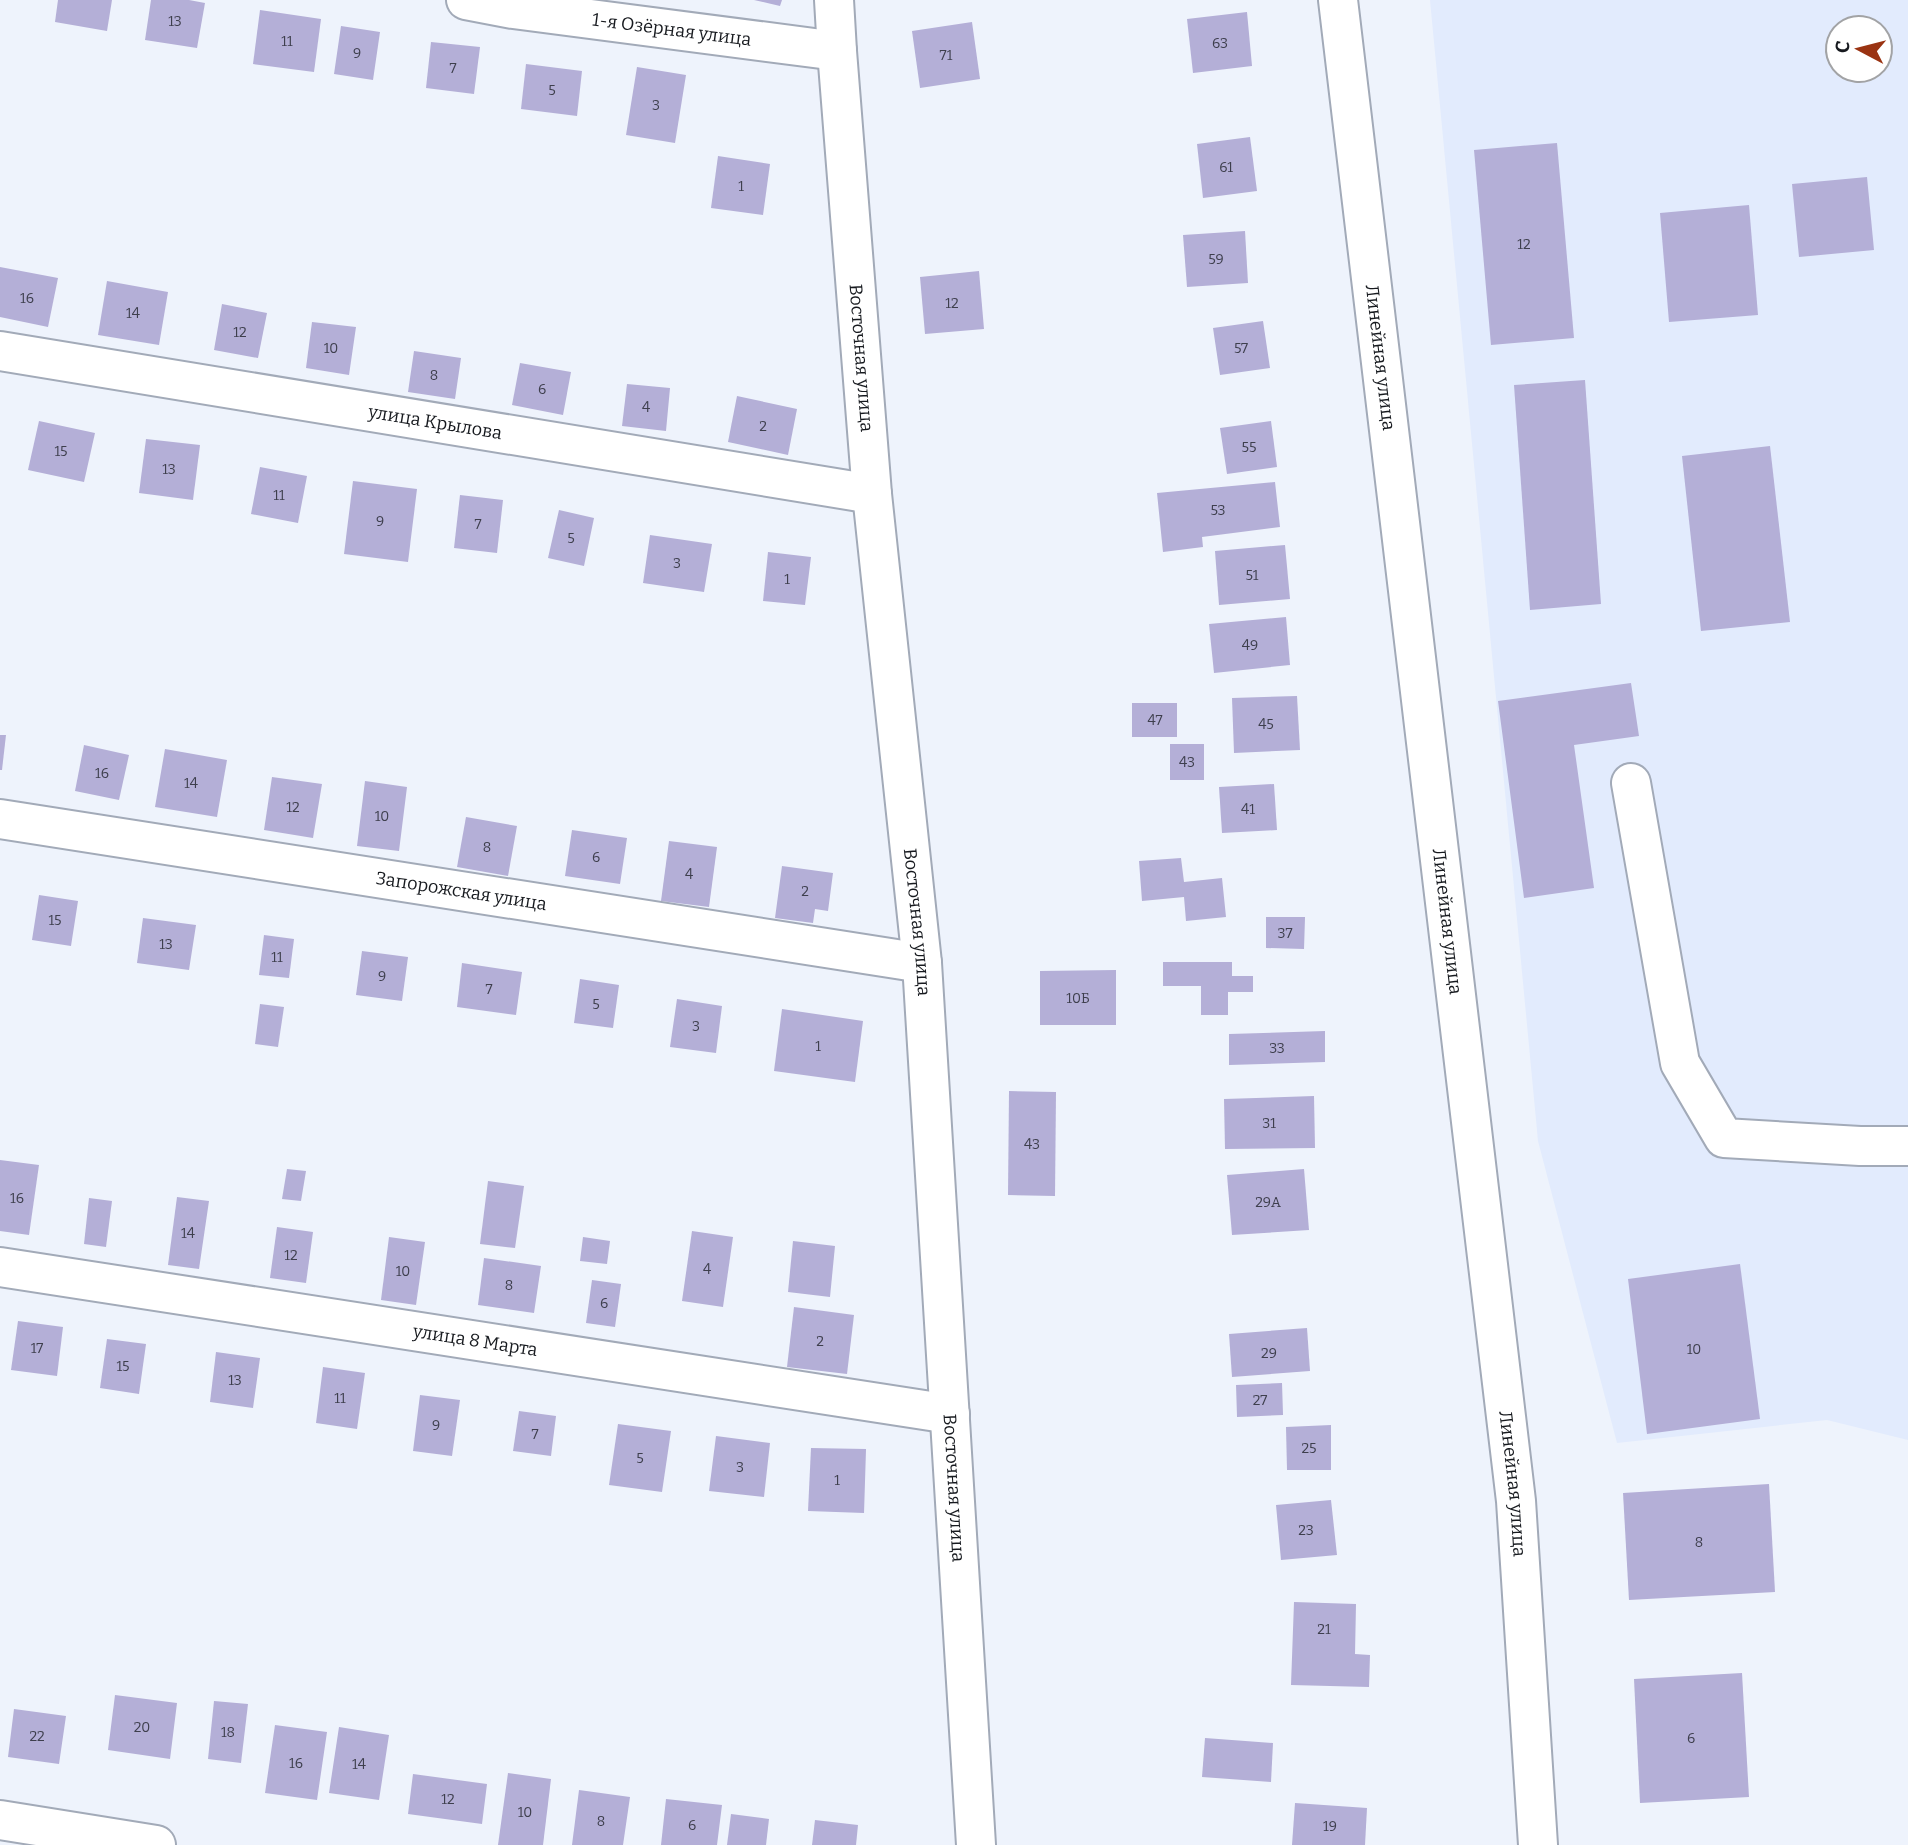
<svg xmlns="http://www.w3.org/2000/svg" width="1908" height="1845" font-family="Bitter,serif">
	<rect width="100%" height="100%" fill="#eef3fc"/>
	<path fill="#e2ebfd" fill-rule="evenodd" d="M1430,0h478v1440l-81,-20 -210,23 -79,-302zM1838,28h42v42h-42z"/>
	<g fill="#b4afd7">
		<polygon points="58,0 112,0 107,31 55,22"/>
		<polygon points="151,0 189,0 205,3 197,48 145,40"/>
		<polygon points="754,0 782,0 780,6"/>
		<polygon points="260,10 321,19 314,72 253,64"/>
		<polygon points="1247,12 1252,66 1193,73 1187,19"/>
		<polygon points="972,22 980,79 920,88 912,31"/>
		<polygon points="341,26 380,32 373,80 334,74"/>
		<polygon points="431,42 480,47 474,94 426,88"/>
		<polygon points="526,64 582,71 577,116 521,109"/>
		<polygon points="637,67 686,75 675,143 626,135"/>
		<polygon points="1250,137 1257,191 1203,198 1197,144"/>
		<polygon points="1557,143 1574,338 1491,345 1474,150"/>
		<polygon points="718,156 770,164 763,215 711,208"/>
		<polygon points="1867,177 1874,250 1799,257 1792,184"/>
		<polygon points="1749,205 1758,315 1669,322 1660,213"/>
		<polygon points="1245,231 1248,283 1187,287 1183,235"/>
		<polygon points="0,267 58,278 48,327 0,317"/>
		<polygon points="979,271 984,329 925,334 920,277"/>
		<polygon points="107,281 168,292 159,345 98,335"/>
		<polygon points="222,304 267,313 258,358 214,350"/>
		<polygon points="1263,321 1270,368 1220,375 1213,328"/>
		<polygon points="312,322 356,327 349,375 306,368"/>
		<polygon points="414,351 461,358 455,399 408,392"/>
		<polygon points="520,363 571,372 563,415 512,405"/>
		<polygon points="1585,380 1601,604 1530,610 1514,385"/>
		<polygon points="627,384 670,388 666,431 622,426"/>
		<polygon points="737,396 797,409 788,455 728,442"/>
		<polygon points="39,421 95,433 84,482 28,470"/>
		<polygon points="1271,421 1277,467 1227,474 1220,428"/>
		<polygon points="146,439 200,445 193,500 139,493"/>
		<polygon points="1770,446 1790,622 1701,631 1682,456"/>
		<polygon points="260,467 307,476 298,523 251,514"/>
		<polygon points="353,481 417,489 408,562 344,554"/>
		<polygon points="1275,482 1280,527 1202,537 1203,547 1163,552 1157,493"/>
		<polygon points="460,495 503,500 497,553 454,548"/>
		<polygon points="559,510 594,518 584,566 548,558"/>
		<polygon points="650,535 712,544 704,592 643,583"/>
		<polygon points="1285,545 1290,599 1219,605 1215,551"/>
		<polygon points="768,552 811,557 805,605 763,601"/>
		<polygon points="1286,617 1290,665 1214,673 1209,624"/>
		<polygon points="1631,683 1639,736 1574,745 1594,888 1524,898 1498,701"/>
		<polygon points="1297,696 1300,750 1234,753 1232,698"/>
		<rect x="1132" y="703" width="45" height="34"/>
		<polygon points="0,735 6,735 2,770 0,770"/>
		<rect x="1170" y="744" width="34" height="36"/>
		<polygon points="84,745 129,755 119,800 75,791"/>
		<polygon points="165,749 227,760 217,817 155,807"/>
		<polygon points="272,777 322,784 313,838 264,830"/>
		<polygon points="365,781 407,787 399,851 357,846"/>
		<polygon points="1274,784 1277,830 1222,833 1219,787"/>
		<polygon points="466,817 517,826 508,876 457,867"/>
		<polygon points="572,830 627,838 620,884 565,876"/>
		<polygon points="669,841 717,847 709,907 661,901"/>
		<polygon points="1181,858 1184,882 1222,878 1226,917 1186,921 1184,897 1142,901 1139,861"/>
		<polygon points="782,866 833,873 828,911 815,909 813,923 775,918"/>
		<polygon points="39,895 78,901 71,946 32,940"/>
		<polygon points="1266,917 1305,917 1304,949 1266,948"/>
		<polygon points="143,918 196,925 189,970 137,963"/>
		<polygon points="264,935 294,939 289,978 259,975"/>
		<polygon points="362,951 408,957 402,1001 356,995"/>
		<polygon points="1163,962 1232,962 1232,976 1253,976 1253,992 1228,992 1228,1015 1201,1015 1201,986 1163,986"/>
		<polygon points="462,963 522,972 516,1015 457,1007"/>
		<polygon points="1116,970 1116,1025 1040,1025 1040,971"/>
		<polygon points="580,979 619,985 613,1028 574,1023"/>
		<polygon points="677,999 722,1006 716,1053 670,1047"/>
		<polygon points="260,1004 284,1007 278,1047 255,1044"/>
		<polygon points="782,1009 863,1021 855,1082 774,1071"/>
		<polygon points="1325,1031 1325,1062 1229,1065 1229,1034"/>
		<polygon points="1009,1091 1056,1092 1055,1196 1008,1195"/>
		<polygon points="1314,1096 1315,1148 1225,1149 1224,1099"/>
		<polygon points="0,1160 39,1165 29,1235 0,1231"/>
		<polygon points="287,1169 306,1171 301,1201 282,1199"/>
		<polygon points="1304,1169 1309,1230 1232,1235 1227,1175"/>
		<polygon points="488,1181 524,1186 515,1248 480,1244"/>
		<polygon points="177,1197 209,1201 199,1269 168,1265"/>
		<polygon points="89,1198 112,1201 106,1247 84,1244"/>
		<polygon points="277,1227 313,1232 306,1283 270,1278"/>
		<polygon points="692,1231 733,1237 723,1307 682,1301"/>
		<polygon points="389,1237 425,1242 416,1305 381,1300"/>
		<polygon points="583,1237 610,1241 607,1264 580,1261"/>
		<polygon points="793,1241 835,1246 830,1297 788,1292"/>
		<polygon points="484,1258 541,1266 534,1313 478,1305"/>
		<polygon points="1740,1264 1760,1419 1647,1434 1628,1279"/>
		<polygon points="592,1280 621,1284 615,1327 586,1323"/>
		<polygon points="794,1307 854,1315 847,1374 787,1367"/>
		<polygon points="18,1321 63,1327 57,1376 11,1370"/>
		<polygon points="1307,1328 1310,1371 1232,1377 1229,1334"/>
		<polygon points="107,1339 146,1344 139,1394 100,1388"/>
		<polygon points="216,1352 260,1358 253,1408 210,1402"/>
		<polygon points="323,1367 365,1373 357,1429 316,1423"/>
		<polygon points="1282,1383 1283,1415 1237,1417 1236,1385"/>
		<polygon points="420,1395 460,1400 452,1456 413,1451"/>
		<polygon points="519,1411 556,1416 551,1456 513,1451"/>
		<polygon points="618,1424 671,1431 662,1492 609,1485"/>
		<polygon points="1331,1425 1331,1470 1287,1470 1286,1427"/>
		<polygon points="716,1436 770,1443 764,1497 709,1491"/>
		<polygon points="811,1448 866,1449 864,1513 808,1511"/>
		<polygon points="1769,1484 1775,1592 1629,1600 1623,1493"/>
		<polygon points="1331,1500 1337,1555 1281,1560 1276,1505"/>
		<polygon points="1294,1602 1356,1604 1355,1654 1370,1655 1369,1687 1291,1685"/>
		<polygon points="1742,1673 1749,1797 1640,1803 1634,1679"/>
		<polygon points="115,1695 177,1703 170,1759 108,1750"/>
		<polygon points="214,1701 248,1704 241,1763 208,1759"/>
		<polygon points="14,1709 66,1716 59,1764 8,1757"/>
		<polygon points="275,1725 327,1732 317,1800 265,1793"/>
		<polygon points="339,1727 389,1735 379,1800 329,1793"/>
		<polygon points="1205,1738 1273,1743 1271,1782 1202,1777"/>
		<polygon points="508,1773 551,1779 543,1845 498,1845"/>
		<polygon points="413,1774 487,1784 482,1824 408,1814"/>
		<polygon points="579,1790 630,1797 623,1845 572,1845"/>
		<polygon points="666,1799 722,1805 717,1845 661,1845"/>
		<polygon points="1295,1803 1367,1808 1365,1845 1292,1845"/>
		<polygon points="731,1814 769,1819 766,1845 727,1845"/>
		<polygon points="815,1820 858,1825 856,1845 812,1845"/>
	</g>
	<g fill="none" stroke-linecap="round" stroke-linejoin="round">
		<g stroke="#a2aab8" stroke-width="42">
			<g id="minor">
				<path id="s1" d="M466,0l47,9 324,42"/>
				<path id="s2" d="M834,0l3,51 35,443 50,469 54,882"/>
				<path id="s3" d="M1338,0l178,1501 22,344"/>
				<path id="s4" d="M0,351l872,143"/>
				<polyline points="1631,783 1680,1063 1724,1138 1860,1146 1908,1146"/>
				<path id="s5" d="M0,819l922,144"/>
				<path id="s6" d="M0,1267l950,147"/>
				<polyline points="0,1820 156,1845"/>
			</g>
		</g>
		<use href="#minor" stroke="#fff" stroke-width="38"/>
	</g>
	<g text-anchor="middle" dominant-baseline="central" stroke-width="6" stroke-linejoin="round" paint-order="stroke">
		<g font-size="14" fill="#3e3f4d">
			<text x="175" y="21">13</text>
			<text x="287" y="41">11</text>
			<text x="1220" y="43">63</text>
			<text x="357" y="53">9</text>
			<text x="946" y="55">71</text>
			<text x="453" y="68">7</text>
			<text x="552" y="90">5</text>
			<text x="656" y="105">3</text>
			<text x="1226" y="167">61</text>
			<text x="741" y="186">1</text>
			<text x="1524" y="244">12</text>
			<text x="1216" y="259">59</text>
			<text x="27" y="298">16</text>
			<text x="952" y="303">12</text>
			<text x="133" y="313">14</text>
			<text x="240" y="332">12</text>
			<text x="331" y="348">10</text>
			<text x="1241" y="348">57</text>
			<text x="434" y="375">8</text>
			<text x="542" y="389">6</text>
			<text x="646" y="407">4</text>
			<text x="763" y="426">2</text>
			<text x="1249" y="447">55</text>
			<text x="61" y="451">15</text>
			<text x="169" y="469">13</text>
			<text x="279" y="495">11</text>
			<text x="1218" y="510">53</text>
			<text x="380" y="521">9</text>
			<text x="478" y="524">7</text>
			<text x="571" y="538">5</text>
			<text x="677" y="563">3</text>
			<text x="1252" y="575">51</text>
			<text x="787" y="579">1</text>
			<text x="1250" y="645">49</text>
			<text x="1155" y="720">47</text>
			<text x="1266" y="724">45</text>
			<text x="1187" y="762">43</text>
			<text x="102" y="773">16</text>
			<text x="191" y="783">14</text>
			<text x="293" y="807">12</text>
			<text x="1248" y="809">41</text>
			<text x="382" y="816">10</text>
			<text x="487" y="847">8</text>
			<text x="596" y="857">6</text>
			<text x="689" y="874">4</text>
			<text x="805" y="891">2</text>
			<text x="55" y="920">15</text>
			<text x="1285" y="933">37</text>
			<text x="166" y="944">13</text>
			<text x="277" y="957">11</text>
			<text x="382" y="976">9</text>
			<text x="489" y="989">7</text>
			<text x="1078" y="998">10Б</text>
			<text x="596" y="1004">5</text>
			<text x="696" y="1026">3</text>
			<text x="818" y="1046">1</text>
			<text x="1277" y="1048">33</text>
			<text x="1269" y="1123">31</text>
			<text x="1032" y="1144">43</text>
			<text x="17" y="1198">16</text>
			<text x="1268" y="1202">29А</text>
			<text x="188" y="1233">14</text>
			<text x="291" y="1255">12</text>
			<text x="707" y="1269">4</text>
			<text x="403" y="1271">10</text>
			<text x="509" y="1285">8</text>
			<text x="604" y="1303">6</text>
			<text x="820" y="1341">2</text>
			<text x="37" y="1348">17</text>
			<text x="1694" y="1349">10</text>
			<text x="1269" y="1353">29</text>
			<text x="123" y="1366">15</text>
			<text x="235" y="1380">13</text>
			<text x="340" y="1398">11</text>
			<text x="1260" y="1400">27</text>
			<text x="436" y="1425">9</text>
			<text x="535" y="1434">7</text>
			<text x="1309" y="1448">25</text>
			<text x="640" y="1458">5</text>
			<text x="740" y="1467">3</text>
			<text x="837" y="1480">1</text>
			<text x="1306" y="1530">23</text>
			<text x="1699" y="1542">8</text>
			<text x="1324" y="1629">21</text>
			<text x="142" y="1727">20</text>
			<text x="228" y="1732">18</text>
			<text x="37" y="1736">22</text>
			<text x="1691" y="1738">6</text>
			<text x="296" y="1763">16</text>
			<text x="359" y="1764">14</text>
			<text x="448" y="1799">12</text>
			<text x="525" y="1812">10</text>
			<text x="601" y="1821">8</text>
			<text x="692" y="1825">6</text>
			<text x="1330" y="1826">19</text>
		</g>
		<g font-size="18" fill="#171a1f" stroke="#fff">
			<text stroke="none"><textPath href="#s1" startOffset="208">1-я Озёрная улица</textPath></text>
			<text stroke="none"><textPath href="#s2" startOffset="359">Восточная улица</textPath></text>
			<text stroke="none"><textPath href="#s3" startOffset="360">Линейная улица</textPath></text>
			<text stroke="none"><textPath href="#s4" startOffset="441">улица Крылова</textPath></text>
			<text stroke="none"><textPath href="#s5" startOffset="467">Запорожская улица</textPath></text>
			<text stroke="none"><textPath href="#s2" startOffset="926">Восточная улица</textPath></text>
			<text stroke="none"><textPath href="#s3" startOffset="928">Линейная улица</textPath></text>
			<text stroke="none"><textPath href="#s6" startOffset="481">улица 8 Марта</textPath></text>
			<text stroke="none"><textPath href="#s3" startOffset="1494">Линейная улица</textPath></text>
			<text stroke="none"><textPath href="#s2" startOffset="1493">Восточная улица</textPath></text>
		</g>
	</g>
	<g transform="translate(1859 49) rotate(277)"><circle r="33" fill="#ffffff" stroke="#a2a3a5" stroke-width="2"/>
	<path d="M0-5L12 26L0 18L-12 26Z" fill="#9a3312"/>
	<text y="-10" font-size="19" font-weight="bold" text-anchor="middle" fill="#171a1f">С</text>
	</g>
</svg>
